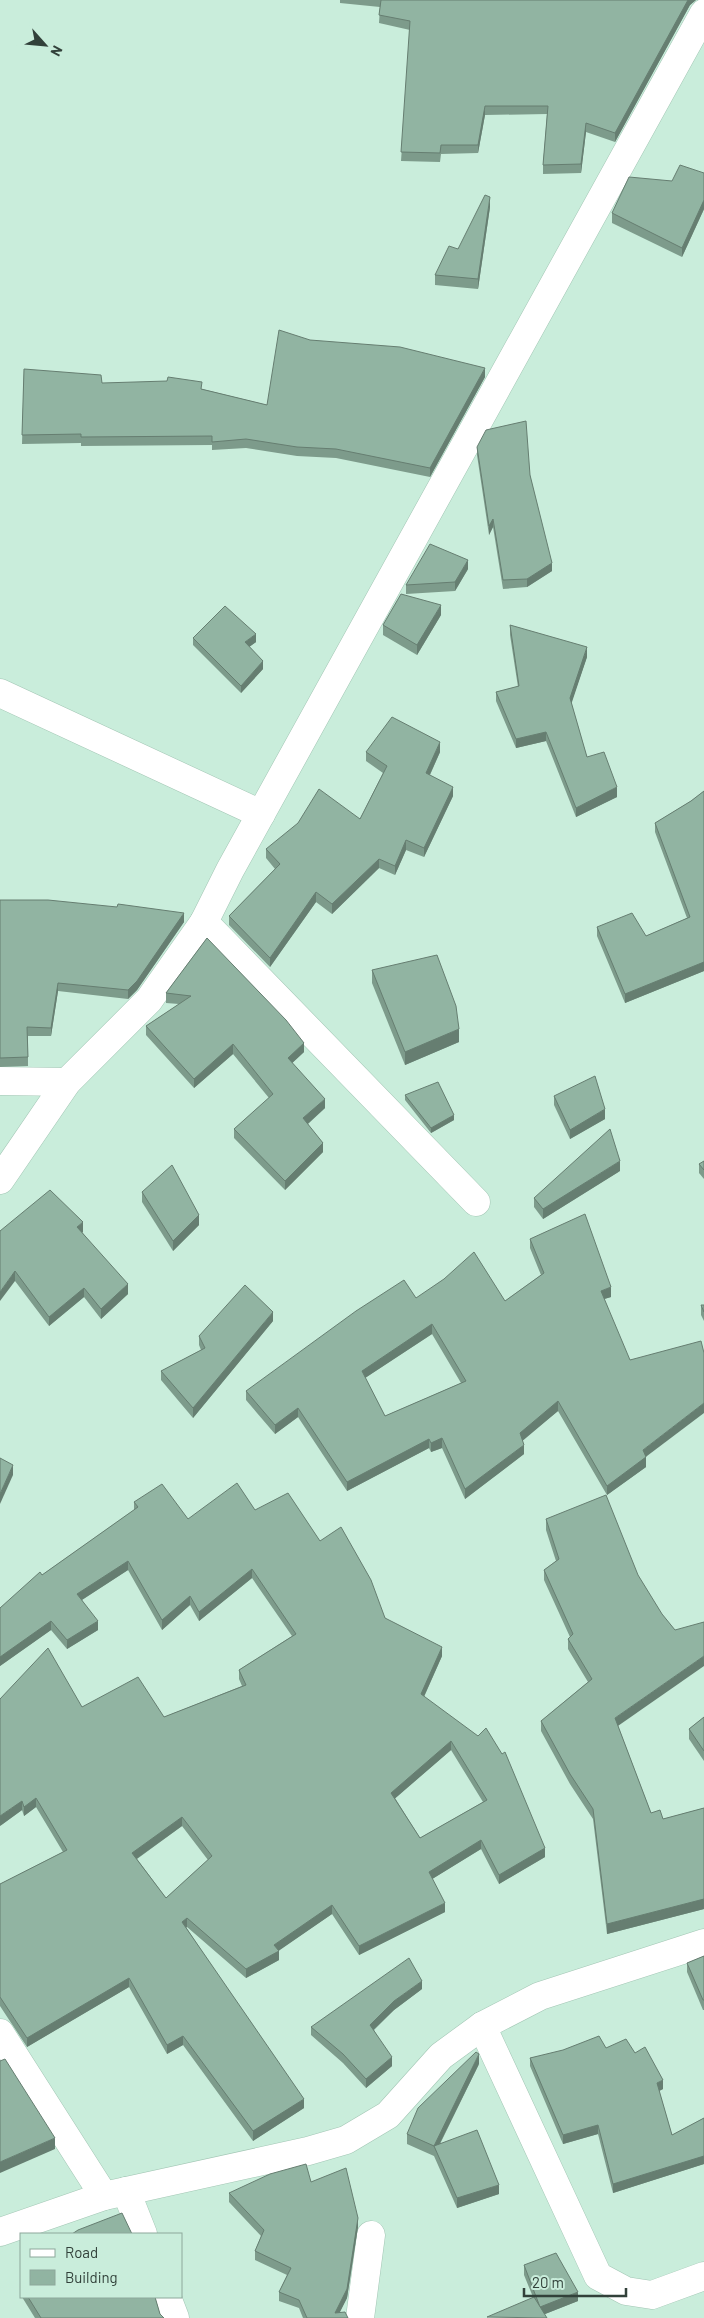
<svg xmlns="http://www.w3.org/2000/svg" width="704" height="2318" font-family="Barlow,sans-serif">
	<rect width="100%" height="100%" fill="#c9eddb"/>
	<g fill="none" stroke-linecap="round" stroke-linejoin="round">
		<g stroke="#a2c6b4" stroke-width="29">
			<g id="minor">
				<polyline points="0,693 261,814"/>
				<polyline points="204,922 476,1202"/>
				<polyline points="0,1081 67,1082"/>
				<polyline points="0,1180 67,1082 149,1000 204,922 230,870 704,13"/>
				<polyline points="482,2026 598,2276 626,2291 652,2295 704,2276"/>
				<polyline points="0,2033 104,2196"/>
				<polyline points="126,2191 143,2234"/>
				<polyline points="0,2232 104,2196 308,2151 346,2140 388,2115 441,2056 482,2026 540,1996 704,1943"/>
				<polyline points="167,2297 175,2318"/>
				<polyline points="360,2318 371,2235"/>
			</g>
		</g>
		<use href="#minor" stroke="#fff" stroke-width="28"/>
	</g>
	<g fill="#7d9b8b" fill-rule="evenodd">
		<polygon points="340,0 696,0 690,5 615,142 586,132 581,173 543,174 543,165 547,114 485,115 478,153 441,154 440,162 401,161 410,30 379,23 380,7 340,3"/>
		<polygon points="704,173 704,209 682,257 612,223 612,213 672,181"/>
		<polygon points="490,207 478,289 435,285 435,275 458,249"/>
		<polygon points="310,340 485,377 430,477 336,458 297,456 246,448 212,450 212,445 81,446 81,443 22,444 24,369 102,383 202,389 267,405"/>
		<polygon points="477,447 530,475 552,571 527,587 503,589 493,527 489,535 477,455"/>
		<polygon points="468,569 455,591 406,594 406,585"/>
		<polygon points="441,615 417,655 383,635 383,625"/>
		<polygon points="510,625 587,657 571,703 587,757 617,797 576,817 546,741 516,748 496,701 496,692 518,687 510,635"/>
		<polygon points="193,638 256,642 249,647 263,669 241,693 193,645"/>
		<polygon points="366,752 440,752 430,775 453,796 424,857 406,850 395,875 379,868 332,914 316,902 270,967 229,925 229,916 275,869 266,858 266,849 360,819 383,773 366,761"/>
		<polygon points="704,791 704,972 704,971 625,1003 597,936 597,927 646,936 687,918 655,832 655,823 691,801"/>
		<polygon points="0,900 184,922 137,990 128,999 58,991 51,1036 28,1036 28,1066 0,1067"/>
		<polygon points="207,938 304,1052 292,1063 325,1108 308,1124 323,1152 285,1190 234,1138 234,1129 269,1098 233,1054 194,1088 146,1035 146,1026 179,1004 166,1003 166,993"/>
		<polygon points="372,970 459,1042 405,1065 372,983"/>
		<polygon points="405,1095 454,1120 431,1133 405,1100"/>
		<polygon points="554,1096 605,1119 570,1139 554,1105"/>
		<polygon points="704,1161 704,1179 699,1173 699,1164"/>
		<polygon points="620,1171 543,1219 534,1207 534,1198"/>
		<polygon points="142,1192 199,1225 173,1251 142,1202"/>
		<polygon points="0,1231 83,1232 82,1232 128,1294 101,1319 84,1297 49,1326 15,1281"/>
		<path d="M530,1239l81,58 -7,2 41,158 1,10 -39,28 -49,-84 -36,29 2,14 -59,45 -23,-51 -11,4 -2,-4 -82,43 -49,-74 -23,17 -29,-34v-9l170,-93 89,3 36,-26 -11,-27zM432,1334l29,49 -76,33 -20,-38z"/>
		<polygon points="701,1305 704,1305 704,1321 701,1315"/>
		<polygon points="273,1321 193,1418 161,1380 161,1371 201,1350 199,1345 199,1336"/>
		<path d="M134,1502l54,17 67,-9 65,31 65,77 57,38 -18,41 121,160 -46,27 -18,-35 -49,30 13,33 -86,43 -27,-41 -53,36v10l-33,18 -59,-51h-1l118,181 -51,33 -70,-96 -16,9 -38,-67 -102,60 -27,-41v-122l63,-32 -27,-45 -12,9 -2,-6 -22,16 82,-119 82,10 78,-31 -3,-7v-9l53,-34 -40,-58 -53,43 -9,-16 -28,25 -34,-60 -46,30 16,30 -31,19 -16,-19 -51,36v-58l42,-33 92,-65zM451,1750l32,52 -63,36 -25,-40zM182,1826l26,34 -42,38 -29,-39z"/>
		<polygon points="546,1519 618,1726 651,1813 663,1819 704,1808 704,1909 607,1934 593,1819 570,1784 541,1731 541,1721 588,1682 568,1649 568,1639 570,1637 544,1580 544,1570 556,1561 546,1530"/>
		<polygon points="704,1717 704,1761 689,1739 689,1729"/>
		<polygon points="704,1956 704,2010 703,2010 687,1972 687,1963"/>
		<polygon points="422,1989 394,2010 374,2030 392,2066 366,2088 343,2063 311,2035 311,2027"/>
		<polygon points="606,2048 635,2053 663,2089 659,2091 672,2135 704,2118 704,2164 613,2193 598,2134 563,2144 530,2066 530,2058"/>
		<polygon points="479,2064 440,2144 499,2194 457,2208 434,2156 407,2144 407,2134"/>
		<polygon points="311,2182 358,2227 347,2298 339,2313 348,2318 303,2318 299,2308 279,2301 279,2292 287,2275 255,2260 255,2251 261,2236 229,2202 229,2193"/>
		<polygon points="524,2265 578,2301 545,2314 533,2297 524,2275"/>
		<polygon points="22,2297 155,2297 160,2314 164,2318 35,2318"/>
	</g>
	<g fill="#667e71">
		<polygon points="688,0 696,0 690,5 615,142 615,133"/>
		<polygon points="485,106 485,115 478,153 478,145"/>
		<polygon points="586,123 586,132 581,173 581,164"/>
		<polygon points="490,197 490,207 478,289 478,279"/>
		<polygon points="704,200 704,209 682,257 682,248"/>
		<polygon points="485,368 485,377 430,477 430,468"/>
		<polygon points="493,519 493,527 489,535 489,526"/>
		<polygon points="468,560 468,569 455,591 455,582"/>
		<polygon points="552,563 552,571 527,587 527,579"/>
		<polygon points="441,605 441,615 417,655 417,645"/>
		<polygon points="256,634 256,642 245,650 245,642"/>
		<polygon points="587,647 587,657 570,708 570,698"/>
		<polygon points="263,661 263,669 241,693 241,686"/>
		<polygon points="546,732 546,741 516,748 516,739"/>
		<polygon points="440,742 440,752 426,783 426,773"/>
		<polygon points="453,787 453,796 424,857 424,848"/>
		<polygon points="617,787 617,797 576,817 576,808"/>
		<polygon points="406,840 406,850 395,875 395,866"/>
		<polygon points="379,859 379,868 332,914 332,904"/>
		<polygon points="316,892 316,902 270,967 270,958"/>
		<polygon points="184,913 184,922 137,990 128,999 128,990"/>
		<polygon points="704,962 704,971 625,1003 625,994"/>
		<polygon points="58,983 58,991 51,1036 51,1028"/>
		<polygon points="459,1029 459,1042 405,1065 405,1052"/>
		<polygon points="304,1043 304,1052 288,1067 288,1058"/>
		<polygon points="233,1044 233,1054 194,1088 194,1079"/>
		<polygon points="325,1099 325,1108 303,1128 303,1118"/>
		<polygon points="605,1109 605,1119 570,1139 570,1130"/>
		<polygon points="454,1115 454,1120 431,1133 431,1128"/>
		<polygon points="323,1143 323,1152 285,1190 285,1181"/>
		<polygon points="620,1161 620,1171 543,1219 543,1209"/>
		<polygon points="199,1215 199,1225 173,1251 173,1241"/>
		<polygon points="83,1222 83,1232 77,1236 77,1227"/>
		<polygon points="15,1271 15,1281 0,1301 0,1292"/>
		<polygon points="128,1284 128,1294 101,1319 101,1309"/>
		<polygon points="611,1287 611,1297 601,1300 601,1291"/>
		<polygon points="84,1288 84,1297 49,1326 49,1317"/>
		<polygon points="273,1312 273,1321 193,1418 193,1408"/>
		<polygon points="432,1324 432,1334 362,1380 362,1371"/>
		<polygon points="558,1401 558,1411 520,1443 520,1433"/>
		<polygon points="704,1403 704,1413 643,1459 643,1450"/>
		<polygon points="298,1408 298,1417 275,1434 275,1425"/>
		<polygon points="442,1438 442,1448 431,1452 431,1443"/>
		<polygon points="429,1439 429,1448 347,1491 347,1482"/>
		<polygon points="524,1445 524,1454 465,1499 465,1489"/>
		<polygon points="646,1457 646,1467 607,1495 607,1486"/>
		<polygon points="13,1465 13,1475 0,1504 0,1494"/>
		<polygon points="128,1561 128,1570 77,1603 77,1594"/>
		<polygon points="252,1569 252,1578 199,1621 199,1612"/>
		<polygon points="190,1596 190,1605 162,1630 162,1620"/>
		<polygon points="51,1621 51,1630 0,1666 0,1657"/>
		<polygon points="98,1621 98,1630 67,1649 67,1640"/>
		<polygon points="442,1647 442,1656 421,1703 421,1694"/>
		<polygon points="704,1656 704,1666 615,1728 615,1718"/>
		<polygon points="451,1741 451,1750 391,1802 391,1793"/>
		<polygon points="36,1798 36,1807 24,1816 24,1807"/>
		<polygon points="22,1801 22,1810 0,1826 0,1816"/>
		<polygon points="182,1817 182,1826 132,1862 132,1853"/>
		<polygon points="481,1840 481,1849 429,1881 429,1872"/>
		<polygon points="545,1848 545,1857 499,1884 499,1875"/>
		<polygon points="704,1899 704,1909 607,1934 607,1924"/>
		<polygon points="445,1903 445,1912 359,1955 359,1946"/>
		<polygon points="332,1905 332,1914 277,1952 279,1951 279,1960 246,1978 246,1969 274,1945"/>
		<polygon points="187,1918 187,1927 182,1931 182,1922"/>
		<polygon points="129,1978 129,1987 27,2047 27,2038"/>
		<polygon points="422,1981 422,1989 394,2010 370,2033 370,2025 394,2001"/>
		<polygon points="183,2036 183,2045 167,2054 167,2045"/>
		<polygon points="479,2054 479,2064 436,2151 434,2146"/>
		<polygon points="392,2057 392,2066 366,2088 366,2079"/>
		<polygon points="663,2080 663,2089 657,2092 657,2083"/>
		<polygon points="304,2099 304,2108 253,2141 253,2131"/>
		<polygon points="598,2125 598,2134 563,2144 563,2135"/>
		<polygon points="55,2138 55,2149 0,2173 0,2162"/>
		<polygon points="704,2156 704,2164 613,2193 613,2184"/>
		<polygon points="499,2185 499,2194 457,2208 457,2198"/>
		<polygon points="358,2218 358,2227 347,2298 337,2318 335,2313"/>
		<polygon points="578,2292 578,2301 540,2316 540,2307"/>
	</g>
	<g fill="#91b4a2" stroke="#667e71" fill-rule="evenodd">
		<polygon points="381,0 688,0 615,133 586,123 581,164 543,165 548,106 485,106 478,145 441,145 440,153 401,152 410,21 379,15"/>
		<polygon points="680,165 704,173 704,200 682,248 612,213 629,177 672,181"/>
		<polygon points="485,195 490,197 478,279 435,275 449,246 458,249"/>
		<polygon points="279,330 310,340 400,347 485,368 430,468 336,449 297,447 246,439 212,442 212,436 81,437 81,434 22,435 24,369 101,375 102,383 167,381 168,377 202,382 201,389 267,405"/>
		<polygon points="526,421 530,475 552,563 527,579 503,580 493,519 489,526 477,447 486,430"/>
		<polygon points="430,544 468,560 455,582 406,585"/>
		<polygon points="401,594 441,605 417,645 383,625"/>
		<polygon points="225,606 256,634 245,642 263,661 241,686 193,638"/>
		<polygon points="510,625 587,647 570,698 587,757 604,752 617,787 576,808 546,732 516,739 496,692 519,686"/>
		<polygon points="392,717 440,742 426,773 453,787 424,848 406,840 395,866 379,859 332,904 316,892 270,958 229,916 280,864 266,849 298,823 319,789 360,819 387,766 366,752"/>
		<polygon points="704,791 704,963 704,962 625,994 597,927 632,913 646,936 690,917 655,823 691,801"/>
		<polygon points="0,900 48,900 117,907 118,904 184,913 137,981 128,990 58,983 51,1028 27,1027 28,1057 0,1058"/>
		<polygon points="207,938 286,1020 304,1043 288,1058 325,1099 303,1118 323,1143 285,1181 234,1129 273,1094 233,1044 194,1079 146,1026 191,996 166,993"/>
		<polygon points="437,955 456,1006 459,1029 405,1052 372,970"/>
		<polygon points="595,1076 605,1109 570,1130 554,1096"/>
		<polygon points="438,1082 454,1115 431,1128 405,1095"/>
		<polygon points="610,1129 620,1161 543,1209 534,1198"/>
		<polygon points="704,1161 704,1170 699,1164"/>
		<polygon points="172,1165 199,1215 173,1241 142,1192"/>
		<polygon points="50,1190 83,1222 77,1227 128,1284 101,1309 84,1288 49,1317 15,1271 0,1292 0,1231"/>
		<path d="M585,1214l26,73 -10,4 29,69 71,-19 3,12v50l-61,47 3,7 -39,29 -49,-85 -38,32 4,12 -59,44 -23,-51 -11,5 -2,-4 -82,43 -49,-74 -23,17 -29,-34 110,-80 48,-31 12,18 28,-19 30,-27 31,49 39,-28 -14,-34zM432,1324l34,57 -81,35 -23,-45z"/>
		<polygon points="245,1285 273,1312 193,1408 161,1371 205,1348 199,1336"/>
		<polygon points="701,1305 704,1305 704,1312"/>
		<polygon points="0,1458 13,1465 0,1494"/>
		<path d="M237,1483l18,27 33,-17 32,48 21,-14 30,53 14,38 57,29 -21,47 57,42 8,-8 16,26 3,-2 40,96 -46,27 -18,-35 -52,32 16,31 -86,43 -27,-41 -58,40 5,6 -33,18 -59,-51 -5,4 122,177 -51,32 -70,-95 -16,9 -38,-67 -102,60 -27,-41v-113l67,-34 -31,-52 -12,9 -2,-6 -22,15v-117l48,-51 34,59 56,-30 26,40 82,-32 -7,-15 57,-36 -44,-65 -53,43 -9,-16 -28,24 -34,-59 -51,33 21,27 -31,19 -16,-19 -51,36v-49l40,-36 2,3 96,-68 -4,-5 28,-18 26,35zM451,1741l36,59 -67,38 -29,-45zM182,1817l30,39 -46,42 -34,-45z"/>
		<polygon points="606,1495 638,1575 662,1614 675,1630 704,1622 704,1656 615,1718 651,1813 660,1810 663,1819 704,1808 704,1899 607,1924 593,1809 570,1774 541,1721 592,1679 568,1639 573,1634 544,1570 559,1559 546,1519"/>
		<polygon points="704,1717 704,1751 689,1729"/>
		<polygon points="704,1956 704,2000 703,2000 687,1963"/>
		<polygon points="409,1958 422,1981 394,2001 370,2025 392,2057 366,2079 343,2054 311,2027"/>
		<polygon points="599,2036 606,2048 626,2039 635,2053 645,2047 663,2080 657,2083 672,2135 704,2118 704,2156 613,2184 598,2125 563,2135 530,2058 563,2050"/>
		<polygon points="476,2052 479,2054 434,2146 407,2134 418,2108"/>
		<polygon points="5,2059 55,2138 0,2162 0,2061"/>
		<polygon points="477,2130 499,2185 457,2198 434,2146"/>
		<polygon points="306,2164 311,2182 346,2168 358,2218 347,2289 335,2313 345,2312 348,2318 307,2318 299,2300 279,2292 291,2268 255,2251 264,2230 229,2193 270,2174"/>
		<polygon points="122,2213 132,2234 72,2234 78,2230"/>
		<polygon points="556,2253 578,2292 540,2307 524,2265"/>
		<polygon points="28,2297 155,2297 160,2314 164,2318 41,2318"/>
		<polygon points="534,2297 547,2318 487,2317"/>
	</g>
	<rect x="20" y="2233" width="162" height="65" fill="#c9eddb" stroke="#8da89b"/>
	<rect x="30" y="2249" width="25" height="8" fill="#ffffff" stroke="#8da89b"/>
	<text x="65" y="2258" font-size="15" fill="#32413a">Road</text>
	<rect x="30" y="2270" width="25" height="15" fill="#91b4a2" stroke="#8da89b"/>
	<text x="65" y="2283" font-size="15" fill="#32413a">Building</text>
	<g transform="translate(45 45) rotate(117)" stroke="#c9eddb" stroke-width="4" paint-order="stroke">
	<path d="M0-4L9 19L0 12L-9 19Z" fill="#32413a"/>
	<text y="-8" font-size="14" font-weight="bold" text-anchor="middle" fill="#32413a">N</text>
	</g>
	<path d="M524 2288v8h102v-8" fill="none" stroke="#32413a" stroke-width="2.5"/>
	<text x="532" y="2288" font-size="15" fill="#32413a" stroke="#c9eddb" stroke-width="4" paint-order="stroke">20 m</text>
</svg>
